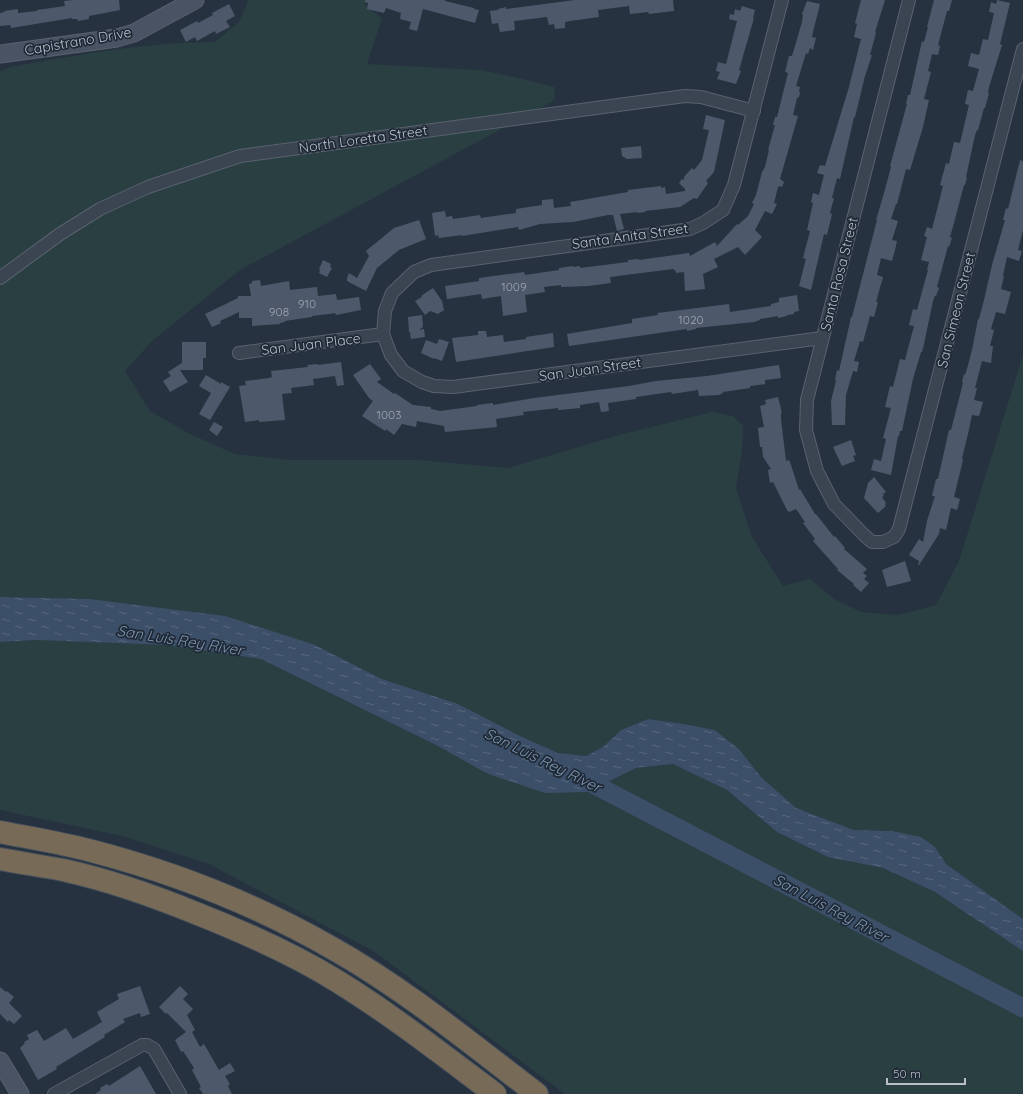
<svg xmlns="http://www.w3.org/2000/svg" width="1023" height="1094" font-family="Quicksand,sans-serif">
	<defs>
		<pattern id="water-ripples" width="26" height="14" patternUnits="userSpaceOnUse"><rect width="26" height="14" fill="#3c4f69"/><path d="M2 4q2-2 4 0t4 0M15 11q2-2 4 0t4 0" fill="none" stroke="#56677d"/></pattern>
	</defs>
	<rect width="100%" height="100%" fill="#273241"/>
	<g fill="#293f42">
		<path d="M248,0h117l1,6 16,12 -15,46 113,6 43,9 31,8 1,13 -315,170 -88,71 -27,30 25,40 40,23 45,20 55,6h128l90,8 111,-33 93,-23 21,4 10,10 -1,25 -6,37 16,49 31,49 27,-7 24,20 27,13 37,3 38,-10 23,-44 64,-206v564l-77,-55 -11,-17 -43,-16 -38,-1 -58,-22 -35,-31 -21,-27 -25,-20 -31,-6 -36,-5 -27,11 -18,17 -17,9 -28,-3 -38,-17 -62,-32 -76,-25 -67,-34 -226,-46 -89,-2v-525l10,-5c68,-12 136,-25 205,-25l25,-21z"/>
		<polygon points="37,640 167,645 261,659 438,746 486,773 587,792 636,768 673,764 727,790 777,832 828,857 883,868 935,892 1023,951 1023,1094 565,1094 375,952 209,864 122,836 0,810 0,642"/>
	</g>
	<polygon fill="url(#water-ripples)" points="0,597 89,599 225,616 315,645 382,679 458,704 520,736 558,753 586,756 603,747 621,730 648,719 684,724 715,730 740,750 761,777 796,808 854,830 892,831 921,837 935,847 946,864 1023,919 1023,951 935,892 883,868 828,857 777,832 727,790 673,764 636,768 587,792 545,793 486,773 438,746 261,659 167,645 37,640 0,642"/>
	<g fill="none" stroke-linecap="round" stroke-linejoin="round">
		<polyline stroke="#3c4f69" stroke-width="19" points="576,775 1023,1008"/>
	</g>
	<g fill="#4d596a">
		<polygon points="74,0 119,0 120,10 89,16 89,19 78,21 77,19 72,19 72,18 17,27 11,28 10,25 0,26 0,13 5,12 4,11 18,9 18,13 37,11 37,10 65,6 64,1"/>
		<polygon points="365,0 445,0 445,1 474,8 474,9 479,10 475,23 423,9 417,31 409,29 411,22 400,19 401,13 386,8 384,13 367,9 368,3 365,2"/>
		<polygon points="575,0 673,0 674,11 649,14 648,12 630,14 629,6 598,10 599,17 570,21 565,22 565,28 555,29 554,24 549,25 547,17 514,21 515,30 500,32 498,23 492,24 490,11 498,10 498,9 506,7 506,9"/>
		<polygon points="861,0 885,0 875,32 876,33 870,55 872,55 865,76 855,117 854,117 840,179 837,178 832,198 834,198 830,213 832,214 827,235 824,234 811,290 799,286 806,259 803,258 810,231 807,230 813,203 811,202 813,193 819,195 824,175 817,173 820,165 825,166 849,87 861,39 854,37 857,24 855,23"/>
		<polygon points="934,0 952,0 949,11 947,11 938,45 940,46 938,55 932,54 928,71 931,72 924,99 929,100 923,127 910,170 906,169 897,204 896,204 891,219 898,221 892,240 897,241 895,250 892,261 881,258 877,275 883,277 876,302 878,302 874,317 870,316 863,342 860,341 854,361 859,362 857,372 853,371 846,395 845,425 832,425 831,401 836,381 835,380 837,370 839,371 851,317 852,317 877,220 876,220 884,193 891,167 890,166 907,104 906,104 908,95 910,95 922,41 924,42 928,27 927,27"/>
		<polygon points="997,0 1010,3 1000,44 1002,45 989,87 988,93 989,93 985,108 984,108 978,130 977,130 975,135 966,177 967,177 965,185 964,185 954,223 950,237 952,238 949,247 948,246 937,287 939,288 936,296 935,296 933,301 924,344 922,352 921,352 913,379 902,431 900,431 899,436 898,436 891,475 871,470 874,459 881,461 886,439 883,438 891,408 885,407 890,386 893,387 900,359 905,360 914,326 909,325 913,309 917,310 928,270 927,270 929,262 921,260 927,237 924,236 927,227 932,229 943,186 940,185 946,163 949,164 954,142 960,143 969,105 965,104 968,90 973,91 979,69 968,66 971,53 979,55 983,39 988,40 994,13 989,12 991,2 996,4"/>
		<polygon points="807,1 820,4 813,32 812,37 816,38 813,50 810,48 808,54 806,53 796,86 800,87 799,91 800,93 799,97 797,98 793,115 798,116 780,179 784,182 782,187 779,186 778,187 774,203 777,204 772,214 765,211 755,230 762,237 745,255 738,247 714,259 718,267 703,274 705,289 685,291 684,272 676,273 675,270 674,270 673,269 610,277 611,283 588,286 561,287 561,285 544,287 545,292 525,295 527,312 503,316 501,296 482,299 481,294 447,299 445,286 479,281 479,278 524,272 525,275 559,270 559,268 573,266 573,267 580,266 580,268 628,262 628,260 638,259 639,260 689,253 690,256 715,242 717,246 737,224 738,225 748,216 754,204 752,203 756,195 762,172 765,167 769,150 768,150 775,125 773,125 775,117 777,117 788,73 785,72 789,56 792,56 802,22 803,15 802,14"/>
		<polygon points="229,4 235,16 226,21 230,27 216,34 215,31 197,41 195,37 186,42 180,30 197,21 198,23 213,15 212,13"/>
		<polygon points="742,6 755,10 753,18 754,18 739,70 741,71 736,84 717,79 720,72 716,71 718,62 726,64 737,21 729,19 730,14 734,15 735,9 740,11"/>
		<polygon points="706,115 725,120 714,172 706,181 708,183 697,199 694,198 680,207 645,211 645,212 637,213 637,212 620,214 624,229 617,231 613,215 608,215 573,222 540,224 519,230 518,227 462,236 462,235 439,238 438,235 435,236 432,213 445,211 446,217 452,216 453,219 480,215 481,218 516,213 516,209 542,205 542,200 553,199 554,208 571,206 570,202 628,192 628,190 661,186 661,188 665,187 666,194 685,191 685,189 679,183 682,179 684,180 684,177 692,168 694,170 702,160 709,130 703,129"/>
		<polygon points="641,146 642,158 627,159 622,156 621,148"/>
		<polygon points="1020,160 1023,161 1023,230 1018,250 1022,251 1019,261 1007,257 1003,276 1004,276 1001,289 1011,292 1005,314 996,312 991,329 994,330 990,346 993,346 991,363 982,361 975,388 977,388 974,400 983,402 979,416 972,415 968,434 962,458 963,460 954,497 960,499 957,510 951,508 946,530 940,528 939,534 919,565 918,565 919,561 909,555 919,539 923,542 927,521 935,496 932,496 936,479 938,479 949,430 951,430 963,383 962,382 964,374 965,375 967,369 972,350 978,319 979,319 984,300 992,265 1005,220 1003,220 1006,208 1008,209"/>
		<polygon points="419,220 426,239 399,250 377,268 366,291 347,281 347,278 349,273 357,278 369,256 366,251 372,246 394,228"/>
		<polygon points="323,260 331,264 330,267 332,268 327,277 319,273 320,270 319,269"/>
		<polygon points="260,280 261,286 289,281 290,290 317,287 318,296 336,294 337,300 359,297 361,310 336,315 335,313 329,314 312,316 312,317 285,321 285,322 280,323 280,324 252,326 252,318 239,318 239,312 220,321 221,323 212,327 205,314 238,298 238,296 251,296 249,284 252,283 252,281"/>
		<polygon points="433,288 442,301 444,310 438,314 430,311 425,315 415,301 422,297 421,296"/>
		<polygon points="797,295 799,311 794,312 794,314 787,315 787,316 778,318 778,316 760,319 760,320 754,322 696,328 696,329 687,331 687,329 569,346 567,334 632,323 632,319 658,315 657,313 729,304 730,312 771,306 771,304 779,302 779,298"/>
		<polygon points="422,315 423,327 419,330 424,329 425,337 411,339 410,332 409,332 408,317"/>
		<polygon points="478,331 486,331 487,337 503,335 504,342 526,339 526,337 553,333 554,347 456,362 452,338 478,335"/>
		<polygon points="439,339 449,342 442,361 434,358 434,359 421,353 426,340 437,344"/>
		<polygon points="182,342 206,342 206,358 203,358 203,370 180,370 188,382 170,392 163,381 171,376 168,372 182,363"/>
		<polygon points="341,362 344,385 337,386 335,376 313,379 314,385 291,388 292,393 282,394 285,420 259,422 259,420 245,422 239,386 246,385 245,381 269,378 272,377 271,371 308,367 307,365 318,364 318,365"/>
		<polygon points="370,364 381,379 377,382 394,394 395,393 413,405 431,407 431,409 440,411 477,406 477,405 493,403 493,405 534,398 629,386 656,381 707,376 779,365 781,378 765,380 765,384 750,386 750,388 723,392 723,393 719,395 699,396 698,390 672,394 671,392 636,397 636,399 608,403 609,411 601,412 599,402 580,405 580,408 558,410 558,408 523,412 524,415 496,419 497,427 445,432 444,426 417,421 416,427 402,424 394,435 386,429 385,431 362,416 373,401 369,398 353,375"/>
		<polygon points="206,375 221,384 221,382 230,387 210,420 199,414 211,393 199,386"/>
		<polygon points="778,397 782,413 781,413 781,419 786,461 789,460 791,465 799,490 800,489 815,514 816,514 834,537 835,536 845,548 844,549 867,569 863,573 867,576 864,579 869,583 861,592 853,585 854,584 837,570 838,569 813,541 815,539 803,523 805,522 796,509 789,512 787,510 773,482 770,483 768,470 771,469 763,457 762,447 760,447 758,428 764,427 760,406 766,404 765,400"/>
		<polygon points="214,422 223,427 217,436 209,430"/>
		<polygon points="851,440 856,455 853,456 855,461 842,466 833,447"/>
		<polygon points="874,477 886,492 883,494 884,496 882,497 886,503 885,505 886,506 878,513 864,498 868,483"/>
		<polygon points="905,561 911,581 887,587 882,570"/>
		<polygon points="140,986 150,1014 141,1017 140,1013 123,1019 125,1022 104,1035 105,1037 56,1067 57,1069 38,1080 20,1048 25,1043 24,1042 29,1039 27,1035 37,1030 44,1041 66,1028 73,1039 102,1022 97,1012 119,999 117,994"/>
		<polygon points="180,986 188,994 183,999 193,1009 187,1015 195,1030 192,1032 200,1047 204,1044 219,1070 230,1063 235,1071 225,1076 230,1084 228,1086 232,1094 203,1094 199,1088 201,1087 192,1070 194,1068 183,1051 181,1052 175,1040 186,1032 167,1013 166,1014 159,1007"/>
		<polygon points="0,987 6,992 7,991 14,997 9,1003 22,1016 14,1024 9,1020 8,1022 0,1014"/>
		<polygon points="140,1066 156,1094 95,1094 101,1090 100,1088 107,1084 109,1086"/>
	</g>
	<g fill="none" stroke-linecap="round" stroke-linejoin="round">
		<g stroke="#59626e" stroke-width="14">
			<g id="street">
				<polyline points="782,0 734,185 723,210 703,223 690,229 431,265 414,272 392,293 385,311 383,334 391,355 403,371 422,382 434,386 453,387 822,338"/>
				<polyline points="909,0 807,400 806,430 817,471 834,504 864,535 872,542 883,542 894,537 899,529 1023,49"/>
				<polyline points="0,278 60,234 100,209 148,187 240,156 685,96 701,97 754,111"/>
				<polyline points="239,353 383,334"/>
				<polyline points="54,1094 142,1045 147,1045 154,1049 180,1094"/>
			</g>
		</g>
		<g stroke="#59626e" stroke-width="19">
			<g id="secondary">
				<polyline points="0,54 117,38 134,33 195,0"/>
				<polyline points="0,1061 20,1094"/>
			</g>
		</g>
		<g stroke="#454f5b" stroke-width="24">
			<g id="highway">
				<path d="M0,832c31,6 62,11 92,19 84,22 165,54 240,97 73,41 138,95 205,146"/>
				<path d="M0,859c21,4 42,7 63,11 46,10 91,26 135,44 48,19 95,40 139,67 55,34 106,74 158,113"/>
			</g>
		</g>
		<use href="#street" stroke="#3b4451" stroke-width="12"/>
		<use href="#secondary" stroke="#495364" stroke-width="17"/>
		<use href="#highway" stroke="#776b58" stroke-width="22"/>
	</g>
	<g text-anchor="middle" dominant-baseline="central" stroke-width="3.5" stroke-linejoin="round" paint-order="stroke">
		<g font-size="12" fill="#9da6b3">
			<text x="514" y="286">1009</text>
			<text x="307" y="303">910</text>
			<text x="279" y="311">908</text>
			<text x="691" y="319">1020</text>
			<text x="389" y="414">1003</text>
		</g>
		<g font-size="14" fill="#b8bfcb" stroke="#1f2936">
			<text transform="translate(78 41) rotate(-10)">Capistrano Drive</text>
			<text transform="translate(363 139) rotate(-8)">North Loretta Street</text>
			<text transform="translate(630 236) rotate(-8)">Santa Anita Street</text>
			<text transform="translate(839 274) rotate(-76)">Santa Rosa Street</text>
			<text transform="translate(956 310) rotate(-76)">San Simeon Street</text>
			<text transform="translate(311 344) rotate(-7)">San Juan Place</text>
			<text transform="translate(590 369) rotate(-8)">San Juan Street</text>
		</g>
		<g font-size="15" font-style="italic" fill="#7f95b2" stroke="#1f2936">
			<text transform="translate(180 640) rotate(9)">San Luis Rey River</text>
			<text transform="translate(543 760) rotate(26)">San Luis Rey River</text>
			<text transform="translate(831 908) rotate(28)">San Luis Rey River</text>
		</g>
	</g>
	<path d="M887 1078v6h78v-6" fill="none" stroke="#b8bfcb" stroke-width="2"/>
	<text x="893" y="1078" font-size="12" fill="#b8bfcb" stroke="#1f2936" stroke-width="3" paint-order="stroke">50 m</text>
</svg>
